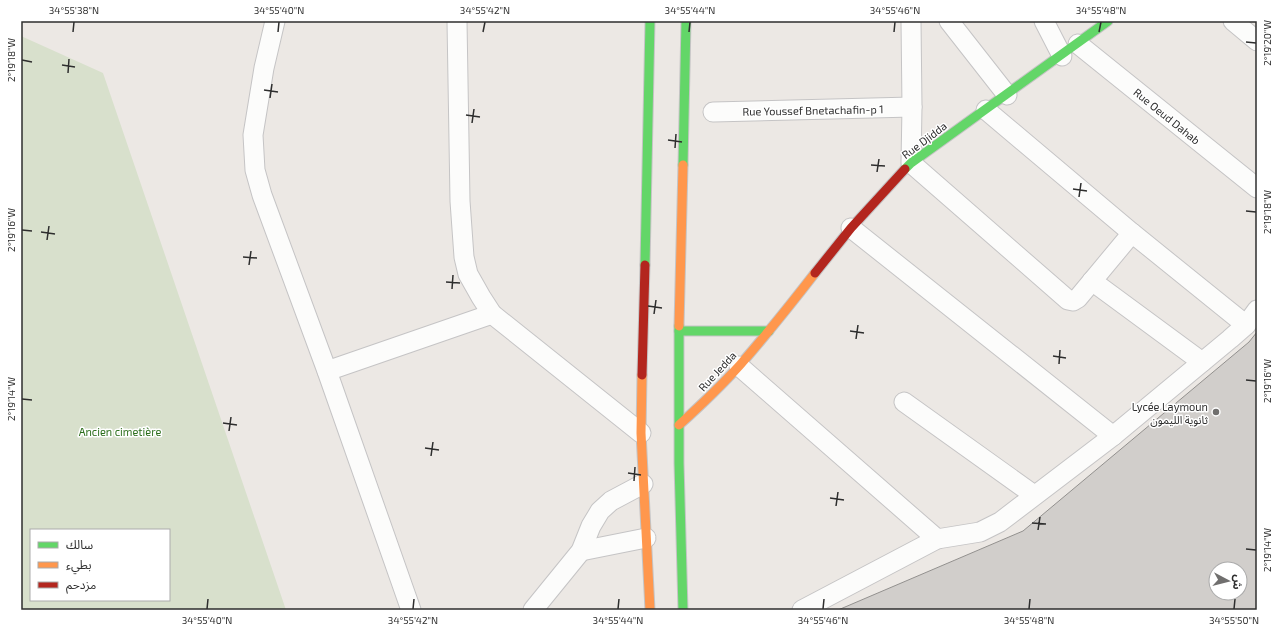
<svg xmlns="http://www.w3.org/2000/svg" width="1278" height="631" font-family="'Exo 2','Noto Sans Arabic',sans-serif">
	<rect width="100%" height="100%" fill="#ece8e4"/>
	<path fill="#d8e0cc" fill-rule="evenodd" d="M21,36l82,37 183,537h-265zM31,530h138v70h-138z"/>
	<path fill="#d1cecb" stroke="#92908e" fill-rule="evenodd" d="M1257,332v278h-419l185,-79 226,-189zM1216,569h24v24h-24z"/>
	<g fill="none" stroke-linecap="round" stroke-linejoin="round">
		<g stroke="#c5c4c5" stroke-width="21">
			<g id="street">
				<polyline points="275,21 264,68 253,135 255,170 262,195 327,371 411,610"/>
				<polyline points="457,21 460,201 464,257 468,274 481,297 492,314 641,433"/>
				<polyline points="911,21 912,107 911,163 1068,300 1073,301 1078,298 1132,233 1246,325"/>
				<polyline points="949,21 1007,95"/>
				<polyline points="1044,21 1062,56"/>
				<polyline points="1233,21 1257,41"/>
				<polyline points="1078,44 1257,188"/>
				<polyline points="986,110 1132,233"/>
				<polyline points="713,112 912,107"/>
				<polyline points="851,228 1113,436"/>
				<polyline points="1092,281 1202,362"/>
				<polyline points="739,366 937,539"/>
				<polyline points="327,371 492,314"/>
				<polyline points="904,402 1034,495"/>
				<polyline points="581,551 646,538"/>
				<polyline points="533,610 581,551 591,526 600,511 611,501 643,484"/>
				<polyline points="802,610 937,539 980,532 1000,522 1113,436 1230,339 1246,325 1257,310"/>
			</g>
		</g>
		<g stroke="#c5c4c5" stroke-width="11">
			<g id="fast">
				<polyline points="683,165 686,21"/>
				<polyline points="905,169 911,163 1108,21"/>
				<polyline points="645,265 650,21"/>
				<polyline points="679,326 679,463 683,610"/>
				<polyline points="679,331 769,331"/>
			</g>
		</g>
		<g stroke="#c5c4c5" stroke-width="11">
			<g id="slow">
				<polyline points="679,326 683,165"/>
				<polyline points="642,375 641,433 650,610"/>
				<path d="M679,425c21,-19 42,-39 61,-60 26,-30 51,-61 75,-92"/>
			</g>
		</g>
		<g stroke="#c5c4c5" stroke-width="11">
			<g id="jam">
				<polyline points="815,273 851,228 905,169"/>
				<polyline points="642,375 645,265"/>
			</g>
		</g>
		<use href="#street" stroke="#fcfcfb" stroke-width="19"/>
		<use href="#fast" stroke="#63d668" stroke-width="9"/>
		<use href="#slow" stroke="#ff974d" stroke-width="9"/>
		<use href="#jam" stroke="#b3261e" stroke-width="9"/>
	</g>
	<path fill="none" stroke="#2e2e2e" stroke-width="1.5" d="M73,32l1,-10M278,32l1,-10M483,32l2,-10M689,32l1,-10M894,32l1,-10M1099,32l2,-10M1246,42l10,1M22,60l10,2M62,65l13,2M68,73l1,-14M264,90l14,2M270,98l2,-14M466,115l14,2M472,123l2,-14M668,140l14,2M675,148l1,-14M871,165l14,1M877,172l2,-13M1073,189l14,2M1079,197l2,-14M1246,211l10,1M22,230l10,1M41,232l14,2M47,240l2,-14M243,257l14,1M249,265l2,-14M446,282l14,1M452,289l1,-14M648,306l14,2M654,314l2,-14M850,331l14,2M856,339l2,-14M1053,356l13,2M1059,364l1,-14M1246,380l10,1M22,399l10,1M223,423l14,2M229,431l2,-14M425,448l14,2M431,456l2,-14M628,473l13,2M634,481l1,-14M830,498l14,2M836,506l2,-14M1032,523l14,1M1038,530l2,-13M1246,549l10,1M207,609l1,-10M413,609l1,-10M618,609l1,-10M823,609l1,-10M1029,609l1,-10M1234,609l1,-10"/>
	<circle fill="#706f6e" stroke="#fff" stroke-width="1.5" cx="1216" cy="412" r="4"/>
	<g text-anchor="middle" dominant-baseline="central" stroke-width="3" stroke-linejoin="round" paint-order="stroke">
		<g font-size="11" fill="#2e2e2e" stroke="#fff">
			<text transform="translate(813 110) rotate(-1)">Rue Youssef Bnetachafin-p 1</text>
			<text transform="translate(1167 116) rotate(39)">Rue Oeud Dahab</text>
			<text transform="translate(924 140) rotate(-37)">Rue Djidda</text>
			<text transform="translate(717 371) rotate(-47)">Rue Jedda</text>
		</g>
		<g font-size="11" fill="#2e2e2e" stroke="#fff" text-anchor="end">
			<text x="1208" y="406">Lycée Laymoun<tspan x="1208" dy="13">ثانوية الليمون</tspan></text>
		</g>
		<g font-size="11" fill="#2c6e1b" stroke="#fff">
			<text x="120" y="431">Ancien cimetière</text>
		</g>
	</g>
	<rect width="1278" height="631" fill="none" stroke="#ffffff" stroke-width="44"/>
	<rect x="30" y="529" width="140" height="72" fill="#ffffff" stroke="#ababab"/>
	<rect x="38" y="542" width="20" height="6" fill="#63d668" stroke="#ababab"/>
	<text x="66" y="549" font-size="12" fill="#2e2e2e">سالك</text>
	<rect x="38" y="562" width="20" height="6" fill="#ff974d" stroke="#ababab"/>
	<text x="66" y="569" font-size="12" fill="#2e2e2e">بطيء</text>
	<rect x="38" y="582" width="20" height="6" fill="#b3261e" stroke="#ababab"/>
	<text x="66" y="589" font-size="12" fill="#2e2e2e">مزدحم</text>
	<g transform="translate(1228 581) rotate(97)"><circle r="19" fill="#ffffff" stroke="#ababab"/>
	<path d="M0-3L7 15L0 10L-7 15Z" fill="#706f6e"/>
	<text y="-6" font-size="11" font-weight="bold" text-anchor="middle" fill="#2e2e2e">ش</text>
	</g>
	<rect x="22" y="22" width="1234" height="587" fill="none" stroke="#2e2e2e" stroke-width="1.5"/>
	<g font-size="10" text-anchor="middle" fill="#2e2e2e">
		<text x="74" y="14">34°55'38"N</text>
		<text x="279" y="14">34°55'40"N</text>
		<text x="485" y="14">34°55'42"N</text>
		<text x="690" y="14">34°55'44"N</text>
		<text x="895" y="14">34°55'46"N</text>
		<text x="1101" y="14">34°55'48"N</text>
		<text transform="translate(1267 43) rotate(-90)" y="4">2°19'20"W</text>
		<text transform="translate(11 60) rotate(-90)" y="4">2°19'18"W</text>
		<text transform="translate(1267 212) rotate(-90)" y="4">2°19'18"W</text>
		<text transform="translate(11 230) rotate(-90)" y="4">2°19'16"W</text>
		<text transform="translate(1267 381) rotate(-90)" y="4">2°19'16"W</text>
		<text transform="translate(11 399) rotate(-90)" y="4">2°19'14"W</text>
		<text transform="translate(1267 550) rotate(-90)" y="4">2°19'14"W</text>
		<text x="207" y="624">34°55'40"N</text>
		<text x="413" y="624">34°55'42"N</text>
		<text x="618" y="624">34°55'44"N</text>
		<text x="823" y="624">34°55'46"N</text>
		<text x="1029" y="624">34°55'48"N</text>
		<text x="1234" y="624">34°55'50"N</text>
	</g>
</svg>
